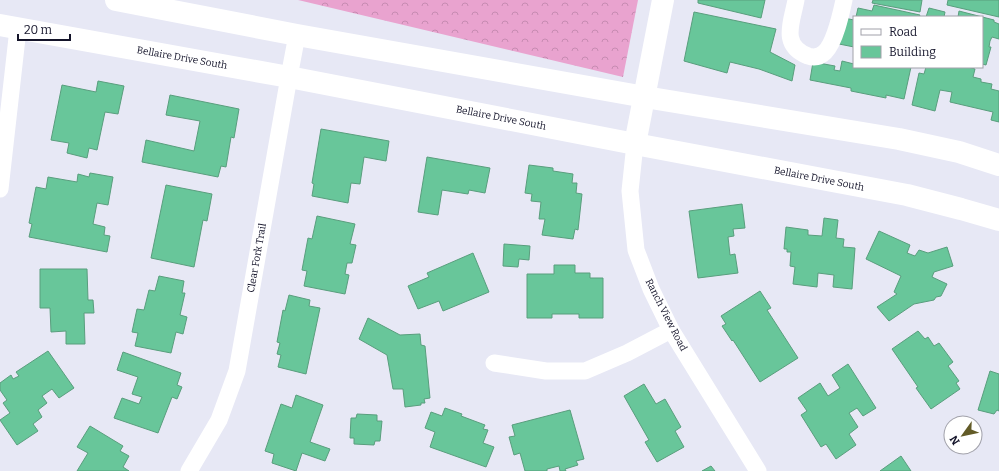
<svg xmlns="http://www.w3.org/2000/svg" width="999" height="471" font-family="Bitter,serif">
	<defs>
		<pattern id="forest-crowns" width="20" height="18" patternUnits="userSpaceOnUse"><rect width="20" height="18" fill="#e9a3cf"/><path d="M2 6a3 3 0 1 1 6 0M12 15a3 3 0 1 1 6 0" fill="none" stroke="#c78bb2"/></pattern>
	</defs>
	<rect width="100%" height="100%" fill="#e7e8f5"/>
	<polygon fill="url(#forest-crowns)" points="298,0 638,0 623,77"/>
	<g fill="#68c69a" stroke="#599e7d">
		<polygon points="698,0 765,0 761,18 698,3"/>
		<polygon points="873,0 922,0 920,12 872,3"/>
		<polygon points="948,0 999,0 999,17 947,5"/>
		<polygon points="874,5 920,15 919,17 856,17 858,8 872,11"/>
		<polygon points="929,8 945,12 944,17 926,17"/>
		<polygon points="959,11 994,20 994,22 999,24 999,39 992,37 990,41 989,47 991,47 986,65 982,64 982,17 958,17"/>
		<polygon points="694,12 776,29 770,52 795,65 792,81 759,69 730,62 727,73 684,61"/>
		<polygon points="844,18 854,20 854,47 839,44"/>
		<polygon points="842,61 854,64 854,67 911,67 904,99 886,95 886,98 851,91 851,88 810,80 813,62 835,66 834,70 840,71"/>
		<polygon points="926,67 968,67 975,69 973,77 981,79 981,82 992,84 991,89 999,91 999,122 991,120 993,112 950,102 952,92 940,90 935,111 912,105 919,73 924,74"/>
		<polygon points="98,81 124,86 118,114 105,112 97,150 89,148 87,158 67,153 69,143 51,140 62,85 96,92"/>
		<polygon points="170,95 239,109 234,138 231,137 226,167 221,166 218,177 142,162 146,140 194,151 200,121 166,115"/>
		<polygon points="321,129 389,141 386,161 364,157 360,184 351,183 348,203 312,196 314,184 312,183"/>
		<polygon points="427,157 490,168 485,193 469,190 468,194 442,190 438,215 418,212"/>
		<polygon points="529,165 553,168 553,171 573,174 572,183 577,183 576,193 582,194 578,230 575,229 573,239 542,235 545,219 539,219 541,202 531,201 532,194 525,193"/>
		<polygon points="90,173 113,177 108,205 97,203 93,224 105,227 104,235 110,236 107,252 29,237 32,224 29,223 36,187 46,189 48,177 77,182 78,174 89,177"/>
		<polygon points="166,185 212,194 207,221 203,220 194,267 151,258"/>
		<polygon points="742,204 745,228 733,229 734,236 728,237 730,255 735,254 738,273 698,278 689,211"/>
		<polygon points="317,216 355,224 350,244 356,245 352,263 347,263 345,274 349,275 345,294 304,286 307,271 302,270 308,238 312,239"/>
		<polygon points="824,218 838,220 836,238 844,239 843,247 855,248 852,289 833,287 834,275 818,273 817,287 793,284 795,267 790,266 791,252 787,252 787,249 784,249 786,227 808,230 808,235 822,236"/>
		<polygon points="879,231 910,245 907,253 915,256 919,250 928,253 947,247 953,266 934,272 932,277 947,284 941,296 936,297 934,300 914,304 889,321 877,307 897,294 894,292 901,276 866,259"/>
		<polygon points="504,244 530,246 529,260 519,259 518,267 503,266"/>
		<polygon points="473,253 489,292 443,311 439,301 418,309 408,286 429,277 427,273"/>
		<polygon points="554,265 575,265 575,273 590,273 590,278 603,278 603,318 579,318 579,314 552,314 552,318 527,318 527,274 554,274"/>
		<polygon points="40,269 87,269 88,300 93,300 94,313 84,313 85,344 66,344 66,331 51,332 50,308 40,308"/>
		<polygon points="159,276 184,281 182,293 185,293 180,315 187,317 183,334 176,332 171,353 135,346 138,333 132,332 137,309 144,310 149,290 155,291"/>
		<polygon points="760,291 771,308 767,310 798,358 760,382 733,340 732,341 722,326 726,324 721,316"/>
		<polygon points="289,295 310,300 309,306 320,308 306,374 278,367 281,355 277,354 280,343 277,342 283,310 285,311"/>
		<polygon points="368,318 400,335 420,334 421,345 425,346 430,398 424,399 425,403 421,403 421,405 405,407 403,389 393,389 387,355 359,339"/>
		<polygon points="918,331 925,339 928,337 934,346 939,343 953,362 948,366 959,381 956,383 960,389 931,409 916,388 918,387 892,349"/>
		<polygon points="48,351 74,388 59,398 52,389 42,396 47,403 38,410 42,417 33,424 38,431 17,445 0,420 10,413 3,403 7,400 0,390 0,383 11,375 13,379 19,376 16,372"/>
		<polygon points="123,352 181,373 177,385 182,387 177,399 172,397 158,433 114,418 122,398 139,404 142,397 132,394 138,377 117,370"/>
		<polygon points="848,364 876,408 863,416 857,408 849,413 858,427 849,434 856,445 836,459 826,444 821,447 801,415 807,411 798,398 820,383 828,396 840,388 832,375"/>
		<polygon points="990,371 999,374 999,411 997,410 994,414 978,410"/>
		<polygon points="644,384 656,404 665,399 681,427 675,431 684,447 657,462 645,442 649,440 624,396"/>
		<polygon points="296,395 323,405 310,442 330,449 325,461 302,453 296,471 272,463 274,454 265,451 281,404 292,408"/>
		<polygon points="445,408 462,414 461,416 485,425 483,429 488,430 483,443 494,447 486,467 430,447 435,432 425,428 431,412 442,416"/>
		<polygon points="570,410 584,459 576,461 578,465 565,469 566,471 560,471 559,466 547,469 547,471 525,471 520,453 514,455 509,437 515,436 512,425"/>
		<polygon points="357,414 377,415 377,421 382,421 380,441 375,441 374,445 354,444 354,438 350,438 351,418 356,418"/>
		<polygon points="90,426 123,446 120,451 129,456 123,467 129,471 77,471 88,453 77,447"/>
		<polygon points="901,456 911,471 880,471"/>
		<polygon points="711,466 715,471 702,471"/>
	</g>
	<g fill="none" stroke-linecap="round" stroke-linejoin="round">
		<g stroke="#fff" stroke-width="17">
			<path d="M796,0c-4,22 -16,45 12,56 6,2 12,1 17,-4 10,-10 16,-38 19,-52"/>
			<polyline points="635,144 630,191 636,250 651,289 671,330 758,471"/>
			<polyline points="0,189 18,29"/>
			<polyline points="494,363 546,371 585,371 627,353 671,330"/>
			<polyline points="189,471 219,420 237,371 289,77 297,35"/>
		</g>
		<polyline stroke="#fff" stroke-width="22" points="635,144 663,0"/>
		<g stroke="#fff" stroke-width="22">
			<polyline points="116,0 297,35 645,97 899,139 959,152 999,165"/>
			<polyline points="0,25 289,77 635,144 907,195 961,209 999,220"/>
		</g>
	</g>
	<g text-anchor="middle" dominant-baseline="central" stroke-width="3" stroke-linejoin="round" paint-order="stroke">
		<g font-size="10" fill="#14142a" stroke="#fff">
			<text transform="translate(182 58) rotate(10)">Bellaire Drive South</text>
			<text transform="translate(501 118) rotate(11)">Bellaire Drive South</text>
			<text transform="translate(819 179) rotate(11)">Bellaire Drive South</text>
			<text transform="translate(257 258) rotate(-80)">Clear Fork Trail</text>
			<text transform="translate(666 315) rotate(63)">Ranch View Road</text>
		</g>
	</g>
	<rect x="853" y="16" width="130" height="52" fill="#ffffff" stroke="#a1a1aa"/>
	<rect x="861" y="29" width="20" height="6" fill="#ffffff" stroke="#a1a1aa"/>
	<text x="889" y="36" font-size="12" fill="#14142a">Road</text>
	<rect x="861" y="46" width="20" height="12" fill="#68c69a" stroke="#a1a1aa"/>
	<text x="889" y="56" font-size="12" fill="#14142a">Building</text>
	<g transform="translate(963 435) rotate(237)"><circle r="19" fill="#ffffff" stroke="#a1a1aa"/>
	<path d="M0-3L7 15L0 10L-7 15Z" fill="#625b27"/>
	<text y="-6" font-size="11" font-weight="bold" text-anchor="middle" fill="#14142a">N</text>
	</g>
	<path d="M18 34v6h52v-6" fill="none" stroke="#14142a" stroke-width="2"/>
	<text x="24" y="34" font-size="12" fill="#14142a" stroke="#ffffff" stroke-width="3" paint-order="stroke">20 m</text>
</svg>
